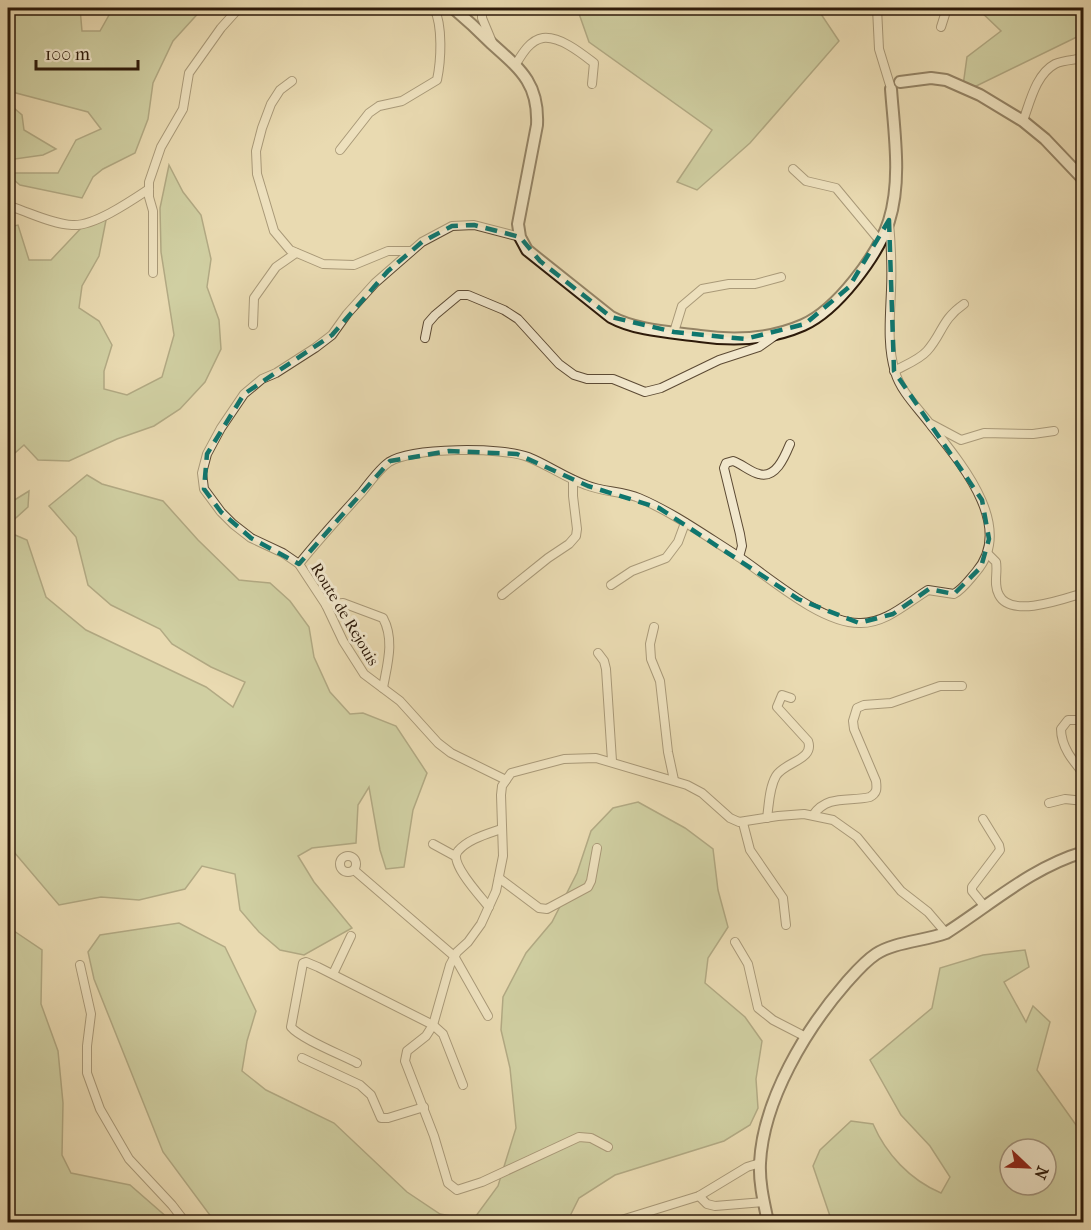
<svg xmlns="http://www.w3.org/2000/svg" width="1091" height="1230" font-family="'IM FELL French Canon',serif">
	<rect width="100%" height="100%" fill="#e9dab1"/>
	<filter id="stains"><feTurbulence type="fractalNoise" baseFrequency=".00333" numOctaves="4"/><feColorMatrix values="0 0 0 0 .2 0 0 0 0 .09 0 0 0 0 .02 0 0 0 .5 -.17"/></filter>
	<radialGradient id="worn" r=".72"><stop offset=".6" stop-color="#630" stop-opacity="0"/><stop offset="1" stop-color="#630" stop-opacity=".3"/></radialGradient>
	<g fill="#b1c190" stroke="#6f6e4d" stroke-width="1.5" fill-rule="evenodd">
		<polygon points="8,8 80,8 82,31 100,31 113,8 203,8 173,41 153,83 148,119 135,153 103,169 93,177 82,198 20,185 8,175 8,173 58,173 76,140 101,129 88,112 16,93 8,87"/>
		<polygon points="577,8 817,8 839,41 750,143 697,190 677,182 712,130 589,42"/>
		<polygon points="977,8 1083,8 1083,34 962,93 967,57 1001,31"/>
		<polygon points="8,103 22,115 24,130 56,149 43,155 8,160"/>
		<polygon points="169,165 183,192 201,215 211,259 207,287 219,320 221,349 205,382 180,409 154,426 117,439 69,461 38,460 24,445 8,459 8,227 18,225 29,260 51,260 83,226 107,215 99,256 82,286 79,308 99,321 112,345 104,371 104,389 127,395 162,377 174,335 161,252 160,208"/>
		<polygon points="87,475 102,484 163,501 198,540 239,580 270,583 290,601 309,627 314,657 330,692 350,714 363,713 396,726 427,773 413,810 404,867 386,869 380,850 369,787 358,805 356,843 312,848 298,856 314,882 352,928 304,955 280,950 259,932 240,910 235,874 202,866 185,889 139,900 101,897 59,905 8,845 8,532 27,540 46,597 86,630 206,687 233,707 245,682 211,667 172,644 160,629 111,605 88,585 76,537 49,506"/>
		<polygon points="29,491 28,507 8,525 8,504"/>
		<polygon points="638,802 685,828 713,849 718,890 728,927 708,958 705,983 745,1017 762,1041 756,1079 758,1108 750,1125 724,1141 615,1175 579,1198 567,1222 215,1222 163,1152 94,979 88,952 100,935 179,923 225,947 256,1011 247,1041 242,1071 266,1090 334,1123 407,1192 440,1214 473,1220 498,1186 516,1128 510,1068 501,1030 503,997 526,953 552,922 577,873 591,831 613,808"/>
		<polygon points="14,931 42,950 41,1004 58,1051 63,1103 62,1155 71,1173 130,1185 169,1219 171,1222 8,1222 8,933"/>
		<path d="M1025,950l4,17 -25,15 22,40 7,-16 17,16 -13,48 39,55 7,-5v102h-251l-19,-56 7,-16 31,-29 22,3c13,30 37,56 68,69l9,-16 -20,-31 -29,-31 -31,-55 62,-52 8,-40 43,-13zM1010,1149h36v36h-36z"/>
	</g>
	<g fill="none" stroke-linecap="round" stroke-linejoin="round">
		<g stroke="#5c4a34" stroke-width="10">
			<g id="street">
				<polyline points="482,8 482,18 492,42"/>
				<polyline points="877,8 879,49 890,85"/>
				<polyline points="941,27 947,8"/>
				<path d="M516,64c6,-10 14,-24 27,-26 17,-2 38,15 51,25l-2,21"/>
				<polyline points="292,81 280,90 271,104 262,128 256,151 257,174 274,231 290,250 323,264 354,265 388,251 411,251"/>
				<path d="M1023,121c7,-19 13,-47 32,-57 8,-4 20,-4 29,-6"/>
				<path d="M340,150l29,-37 10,-7 23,-5 35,-21c4,-19 6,-54 -3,-72"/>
				<polyline points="793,169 806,181 836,188 880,241"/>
				<path d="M12,207c19,6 40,17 60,18 21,2 59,-24 77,-36"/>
				<polyline points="153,273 153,211 149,197 149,182 161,147 183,109 189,73 221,28 239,8"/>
				<polyline points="253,325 254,298 276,267 296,253"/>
				<polyline points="674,332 682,306 702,289 729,284 755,284 781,277"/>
				<polyline points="425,338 428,323 435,315 459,295 468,295 504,310 518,319 559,364 574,375 587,379 613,379 645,392 661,388 719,360 759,347 776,335"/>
				<path d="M894,371c11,-6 25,-11 33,-20 16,-18 14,-31 37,-47"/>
				<polyline points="931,424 961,440 984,433 1033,434 1054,431"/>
				<path d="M987,553l9,9c2,11 -3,22 3,33 11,22 59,6 78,0"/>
				<path d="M739,557l3,-11 -2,-12 -16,-66 2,-5 7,-2c9,3 17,11 26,13 17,5 26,-18 31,-30"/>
				<path d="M299,564c20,-25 42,-49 63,-72 8,-10 17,-23 27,-30 23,-15 114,-15 139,-5 20,8 38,21 58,28 17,7 36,6 53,13 33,14 64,36 94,55 33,21 86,70 126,70 26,1 48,-20 69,-33l26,4c9,-5 15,-14 22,-22 40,-46 -17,-111 -46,-148 -12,-16 -29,-32 -35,-52 -8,-26 -5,-55 -4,-82 1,-23 0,-45 -2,-68"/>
				<polyline points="611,585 632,571 666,558 678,542 685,523"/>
				<polyline points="502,595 548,558 569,544 576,536 577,529 573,496 573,480"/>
				<path d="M326,605l17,-2 40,15c12,22 4,47 0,70"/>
				<polyline points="654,627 650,644 651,659 660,681 668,752 674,780"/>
				<polyline points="598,653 604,661 606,669 612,761"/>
				<path d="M1084,720h-16l-7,9c0,18 12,32 23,45"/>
				<polyline points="506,780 451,753 438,743 400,701 364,674 343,641 326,605 299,564 283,553 251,538 233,524 221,512 204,489 202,473 207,454 221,428 244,394 262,379 276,373 315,348 332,335 347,314 375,283 422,242 452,226 474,225 520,237"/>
				<polyline points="1049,803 1065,799 1084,801"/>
				<path d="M813,815c15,-21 36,-13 57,-18 7,-4 7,-8 6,-16l-22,-52 -1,-8 4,-13 7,-3 27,-2 49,-17h22"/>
				<path d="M767,818c2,-13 2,-30 9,-42 8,-14 39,-16 32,-35l-31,-34 5,-12 9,3"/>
				<polyline points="983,819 999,845 1000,850 972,887 972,891 985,907"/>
				<polyline points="743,823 750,850 783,898 786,925"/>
				<polyline points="433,844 455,856"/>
				<circle cx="348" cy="864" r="8"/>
				<polyline points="354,870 454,956 488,1016"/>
				<polyline points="499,878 539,908 547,909 588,887 591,881 597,848"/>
				<path d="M489,907c-8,-10 -41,-45 -31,-56 10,-12 29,-17 43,-22"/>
				<polyline points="735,942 748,964 758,1008 773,1020 806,1037"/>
				<polyline points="80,965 91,1014 87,1046 87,1073 100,1109 129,1159 172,1205 185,1222"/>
				<polyline points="333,974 351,936"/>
				<polyline points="302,1058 360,1085 371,1095 381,1118 388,1118 424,1107"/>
				<path d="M357,1063c-15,-8 -56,-24 -66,-36l12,-64 3,-1 12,5 115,58 10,9 20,51"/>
				<polyline points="608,1147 591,1138 579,1137 482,1182 457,1190 448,1183 434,1136 405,1061 407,1051 426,1036 433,1025 450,965 457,952 468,942 481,924 496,891 503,856 501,795 502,786 511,773 564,759 596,758 687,785 702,793 730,818 739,822 778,816 804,814 833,820 857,837 901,891 928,912 946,933"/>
				<polyline points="699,1196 707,1204 715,1206 764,1202"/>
				<polyline points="615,1222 699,1196 747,1167 760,1163"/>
			</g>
		</g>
		<g stroke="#2d1a0a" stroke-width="14">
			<g id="secondary">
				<path d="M453,8c13,11 26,23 38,35 29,26 48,40 46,82l-19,99 2,13 7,13 84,67c26,14 61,15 89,19 35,5 71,3 103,-11 34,-15 75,-70 86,-104 13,-41 5,-90 2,-132"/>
				<polyline points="900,82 931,78 946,80 980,95 1023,121 1045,139 1084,180"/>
				<path d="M768,1222c-4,-19 -9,-39 -8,-59 3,-63 46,-134 86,-180 9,-10 18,-21 30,-29 18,-12 48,-13 70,-21 44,-28 86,-66 138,-81"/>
			</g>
		</g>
		<use href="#street" stroke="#f1e7cc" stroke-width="8"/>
		<use href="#secondary" stroke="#f1e7cc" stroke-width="10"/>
	</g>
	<path d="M0 0H1091V1230H0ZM889,220l5,151 88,129 7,39 -8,28 -27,27 -25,-5 -36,25 -34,9 -61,-24 -139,-91 -71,-22 -71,-32 -68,-3 -59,10 -91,103 -48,-26 -30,-26 -17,-23 3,-35 37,-60 88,-59 56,-64 34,-29 30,-16 22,-1 46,12 20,24 71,56 63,15 71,7 60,-15 44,-37z" fill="#e9dab1" fill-opacity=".55" fill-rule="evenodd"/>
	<path fill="none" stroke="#0f766e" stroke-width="4.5" stroke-dasharray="12 8" stroke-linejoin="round" d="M889,220l5,151 88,129 7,39 -8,28 -27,27 -25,-5 -36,25 -34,9 -61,-24 -139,-91 -71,-22 -71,-32 -68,-3 -59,10 -91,103 -48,-26 -30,-26 -17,-23 3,-35 37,-60 88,-59 56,-64 34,-29 30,-16 22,-1 46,12 20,24 71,56 63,15 71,7 60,-15 44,-37z"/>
	<g text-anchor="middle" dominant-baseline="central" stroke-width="6" stroke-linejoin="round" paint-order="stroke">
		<g font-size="16" fill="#2d1a0a" stroke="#f1e7cc">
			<text transform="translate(345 614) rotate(59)">Route de Rejouis</text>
		</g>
	</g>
	<rect width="1091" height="1230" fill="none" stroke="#e9dab1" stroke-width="30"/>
	<rect x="9" y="9" width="1073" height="1212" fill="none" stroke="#2d1a0a" stroke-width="3"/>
	<rect x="15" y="15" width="1061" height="1200" fill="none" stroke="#2d1a0a" stroke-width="1.5"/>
	<g transform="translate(1028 1167) rotate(113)"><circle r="28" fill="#f1e7cc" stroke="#a3957e" stroke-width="1.5"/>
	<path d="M0-4.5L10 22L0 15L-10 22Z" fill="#8f2418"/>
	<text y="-9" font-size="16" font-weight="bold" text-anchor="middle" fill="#2d1a0a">N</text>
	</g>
	<path d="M36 60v9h102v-9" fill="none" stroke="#2d1a0a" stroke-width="3"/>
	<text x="45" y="60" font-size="18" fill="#2d1a0a" stroke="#f1e7cc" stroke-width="4.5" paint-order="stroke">100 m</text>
	<rect width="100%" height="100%" filter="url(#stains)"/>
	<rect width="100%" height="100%" fill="url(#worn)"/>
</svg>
